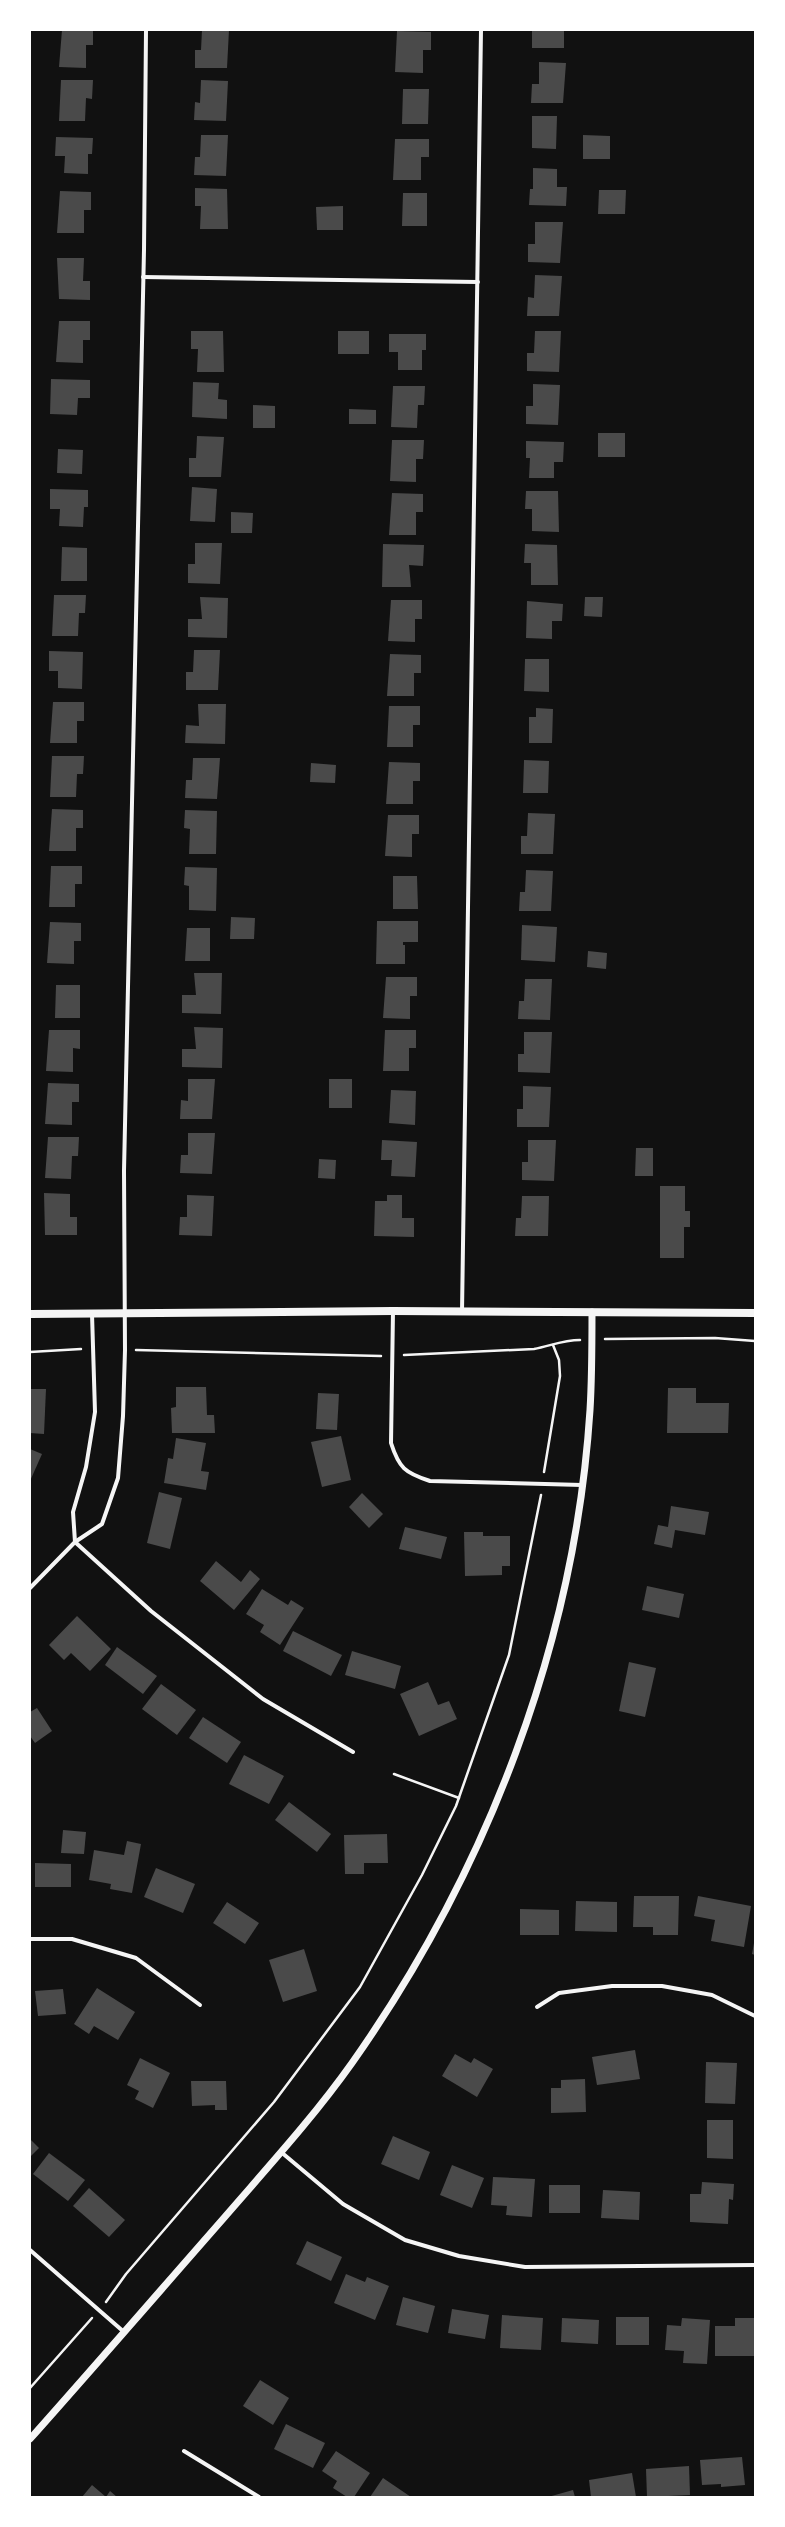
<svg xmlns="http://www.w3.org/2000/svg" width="785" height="2527" font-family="Roboto,sans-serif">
	<rect width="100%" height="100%" fill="#111"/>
	<g fill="#4a4a4a">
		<polygon points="62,30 93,30 93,45 86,45 86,68 59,67"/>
		<polygon points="202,30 229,30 227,68 195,68 195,50 201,50"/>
		<rect x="532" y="30" width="32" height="18"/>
		<polygon points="397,31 431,32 431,50 423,50 423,73 395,72"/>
		<polygon points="539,62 566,63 563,103 531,103 532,84 539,84"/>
		<polygon points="61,80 93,80 92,99 86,98 85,121 59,121"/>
		<polygon points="201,80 228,81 226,121 194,120 195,102 200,103"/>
		<polygon points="403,89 429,89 428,124 402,124"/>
		<polygon points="532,116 557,116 556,149 532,148"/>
		<polygon points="201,135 228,135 226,176 194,175 195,157 200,157"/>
		<polygon points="583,135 610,136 610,159 583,159"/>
		<polygon points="56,137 93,138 92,154 88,154 88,174 64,173 65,156 55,156"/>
		<polygon points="395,139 429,139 429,157 421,157 421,180 393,180"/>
		<polygon points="533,168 557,169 557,187 567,187 566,206 529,205 530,189 533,189"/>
		<polygon points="195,188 227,189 228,229 200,229 201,206 195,206"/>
		<polygon points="599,190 626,190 625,214 598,214"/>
		<polygon points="60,191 91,192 91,210 84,210 84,233 57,233"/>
		<polygon points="403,193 427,193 427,226 402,226"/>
		<polygon points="343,206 343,230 317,230 316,207"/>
		<polygon points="535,222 563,222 560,263 528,262 528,244 535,244"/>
		<polygon points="57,258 84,258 83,281 90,281 90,300 59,299"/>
		<polygon points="535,275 562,276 559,316 527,316 528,297 534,298"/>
		<polygon points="59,321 90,321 90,340 83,340 83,363 56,362"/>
		<polygon points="191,331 223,331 224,372 197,372 198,349 191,349"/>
		<rect x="338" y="331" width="31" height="23"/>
		<polygon points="535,331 561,331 559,372 527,371 527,353 534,353"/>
		<polygon points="389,334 426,334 426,350 422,350 422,370 398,370 398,352 389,352"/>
		<polygon points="51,379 90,380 90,398 78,398 77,415 50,414"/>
		<polygon points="193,382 219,383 218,399 227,400 227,419 192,417"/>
		<polygon points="533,384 560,385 558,425 526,424 526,406 533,406"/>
		<polygon points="393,386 425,386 424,405 418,405 417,428 391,427"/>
		<polygon points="253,405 275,406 275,428 253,428"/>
		<polygon points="349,409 376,410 376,424 349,424"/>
		<rect x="598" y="433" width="27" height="24"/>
		<polygon points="197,436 224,437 221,477 189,477 189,458 196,458"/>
		<polygon points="392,440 424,440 423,459 416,459 416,482 390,481"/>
		<polygon points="526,441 564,442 563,462 554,462 554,478 529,478 530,458 526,458"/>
		<polygon points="58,449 83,450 82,474 57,473"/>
		<polygon points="192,487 217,489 215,522 190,521"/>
		<polygon points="50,489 88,490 88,507 84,507 83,527 59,526 60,509 50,509"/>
		<polygon points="526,491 558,491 559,532 532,531 532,509 525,509"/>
		<polygon points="392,493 423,494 423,512 416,512 416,535 389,535"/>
		<polygon points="231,512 253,513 252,533 231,533"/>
		<polygon points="195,543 222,543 220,584 188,583 188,564 195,564"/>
		<polygon points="383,544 424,545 423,566 409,565 411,587 382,587"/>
		<polygon points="525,544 557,545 558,585 531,585 531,563 524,563"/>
		<polygon points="62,547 87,548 87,581 61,581"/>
		<polygon points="54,595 86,595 85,613 79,613 78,636 52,636"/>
		<polygon points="200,597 228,598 227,638 188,637 188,619 202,619"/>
		<polygon points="585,597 603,597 602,617 584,616"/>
		<polygon points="391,600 422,600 422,619 415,619 415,642 388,641"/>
		<polygon points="527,601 563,604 562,621 552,621 552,639 526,638"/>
		<polygon points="194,650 220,650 218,690 186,690 186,672 193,672"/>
		<polygon points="49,651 83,652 82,689 58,688 58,671 49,671"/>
		<polygon points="390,654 421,655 421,673 414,673 414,696 387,696"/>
		<polygon points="525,659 549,659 549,692 524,691"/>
		<polygon points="53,702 84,702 84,721 77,721 77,743 50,743"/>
		<polygon points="198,704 226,704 225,744 185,743 186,725 199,726"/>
		<polygon points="389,706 420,706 420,725 413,725 413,747 387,747"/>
		<polygon points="536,708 553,709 552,743 529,743 529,717 536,717"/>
		<polygon points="52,756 84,756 83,774 77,774 76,797 50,797"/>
		<polygon points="193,758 220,758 217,799 185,798 186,780 192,780"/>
		<polygon points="524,760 549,761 548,793 523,793"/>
		<polygon points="389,762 420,763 420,781 413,781 413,804 386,804"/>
		<polygon points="311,763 336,765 335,783 310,782"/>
		<polygon points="52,809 83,810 83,828 76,828 76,851 49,851"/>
		<polygon points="185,810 217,811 216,854 189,854 190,829 184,828"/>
		<polygon points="528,813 555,814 553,854 521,854 521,836 527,836"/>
		<polygon points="388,815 419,815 419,834 412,834 412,857 385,856"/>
		<polygon points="51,866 82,866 82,884 75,884 75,907 49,907"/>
		<polygon points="185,867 217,868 216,911 189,910 189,886 184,885"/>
		<polygon points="526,870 553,871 551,911 519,911 520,892 525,892"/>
		<polygon points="393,876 417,876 418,909 393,909"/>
		<polygon points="231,917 255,918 254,939 230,939"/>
		<polygon points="377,921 418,921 418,942 403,942 403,945 405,945 405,964 376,964"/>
		<polygon points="50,922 81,923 81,941 74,941 74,964 47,963"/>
		<polygon points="522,925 557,927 555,962 521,960"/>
		<polygon points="187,928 210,928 210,961 185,961"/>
		<polygon points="588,951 607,953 606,969 587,967"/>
		<polygon points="194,973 222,973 221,1014 182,1013 182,995 196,995"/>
		<polygon points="386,977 417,977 417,996 410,996 410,1019 383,1018"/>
		<polygon points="525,979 552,979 550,1020 518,1019 519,1001 524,1001"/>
		<polygon points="56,985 80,985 80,1018 55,1018"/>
		<polygon points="194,1027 223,1028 222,1068 182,1067 182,1049 196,1049"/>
		<polygon points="49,1030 80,1030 80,1049 73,1048 73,1072 46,1071"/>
		<polygon points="385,1030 416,1030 416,1048 409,1048 409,1071 383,1071"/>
		<polygon points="524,1032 552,1032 550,1073 518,1072 518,1054 524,1054"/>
		<polygon points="188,1079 215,1079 212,1119 180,1119 181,1100 188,1101"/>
		<rect x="329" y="1079" width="23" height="29"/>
		<polygon points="48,1083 79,1084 79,1102 72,1102 72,1125 45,1124"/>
		<polygon points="523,1086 551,1087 549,1127 517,1127 517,1109 523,1109"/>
		<polygon points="391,1090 416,1091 415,1125 389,1123"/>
		<polygon points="188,1133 215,1133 212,1174 180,1173 181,1155 188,1155"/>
		<polygon points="48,1137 79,1137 78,1156 72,1156 71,1179 45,1178"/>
		<polygon points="382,1140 417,1142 415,1177 391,1176 392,1160 381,1160"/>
		<polygon points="528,1140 556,1140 554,1181 522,1180 522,1162 528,1162"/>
		<polygon points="636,1148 653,1148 653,1176 635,1176"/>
		<polygon points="319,1159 336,1160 335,1179 318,1178"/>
		<polygon points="660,1186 685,1186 685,1211 690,1211 690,1227 684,1227 684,1258 660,1258"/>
		<polygon points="44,1193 70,1194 70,1217 77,1217 77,1235 45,1235"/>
		<polygon points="187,1195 214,1196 212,1236 179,1235 180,1217 187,1217"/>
		<polygon points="387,1195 402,1195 402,1218 414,1218 414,1237 374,1236 375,1201 387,1201"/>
		<polygon points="522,1196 549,1196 548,1236 515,1236 516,1218 521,1218"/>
		<polygon points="176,1387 206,1387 207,1415 214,1415 215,1433 172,1433 171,1408 176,1407"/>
		<polygon points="668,1388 696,1388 696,1403 729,1403 728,1433 667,1433"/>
		<polygon points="30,1389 46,1389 44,1434 30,1433"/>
		<polygon points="318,1393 339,1394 337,1430 316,1429"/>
		<polygon points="341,1436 351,1480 322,1487 311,1442"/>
		<polygon points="176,1438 206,1443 201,1471 209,1472 206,1490 164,1483 168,1458 173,1459"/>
		<polygon points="30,1449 42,1454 30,1481"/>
		<polygon points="159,1492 182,1498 170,1549 147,1543"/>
		<polygon points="362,1493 383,1514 369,1528 349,1507"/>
		<polygon points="671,1506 709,1512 705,1535 675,1530 672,1548 654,1544 658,1525 668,1527"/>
		<polygon points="405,1527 447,1537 441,1559 399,1549"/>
		<polygon points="464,1532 483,1532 483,1536 510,1536 510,1566 502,1566 502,1575 465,1576"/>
		<polygon points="216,1561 241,1582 250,1570 260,1579 234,1610 200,1581"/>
		<polygon points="647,1586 684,1594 679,1618 642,1610"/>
		<polygon points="262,1589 288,1605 291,1600 304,1608 280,1645 260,1632 264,1625 246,1614"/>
		<polygon points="77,1616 111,1649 90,1671 71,1653 64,1660 49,1645"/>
		<polygon points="293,1631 342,1655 331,1676 283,1651"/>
		<polygon points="117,1647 157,1676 143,1694 105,1665"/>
		<polygon points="352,1651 401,1666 395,1689 345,1675"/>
		<polygon points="629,1662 656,1668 645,1717 619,1711"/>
		<polygon points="428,1682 438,1705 449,1701 457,1719 419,1736 400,1694"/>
		<polygon points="161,1684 196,1710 177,1735 142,1709"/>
		<polygon points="37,1708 52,1731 35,1743 30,1736 30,1712"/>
		<polygon points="203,1717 241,1742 227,1763 189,1738"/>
		<polygon points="244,1755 284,1776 269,1804 229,1784"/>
		<polygon points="289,1802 331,1834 317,1852 275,1820"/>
		<polygon points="63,1830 86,1832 84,1854 61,1853"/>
		<polygon points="387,1834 388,1863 364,1863 364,1874 345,1874 344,1835"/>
		<polygon points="127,1841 141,1844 132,1893 110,1889 111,1884 89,1880 94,1850 124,1855"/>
		<polygon points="35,1863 71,1864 71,1887 35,1887"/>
		<polygon points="156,1868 195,1884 183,1913 144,1897"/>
		<polygon points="634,1896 679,1896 678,1935 653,1935 653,1927 633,1927"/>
		<polygon points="698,1896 751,1906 744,1947 711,1941 715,1920 694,1916"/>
		<polygon points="576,1901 617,1902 617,1932 575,1931"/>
		<polygon points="227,1902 259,1923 245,1944 213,1923"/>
		<polygon points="520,1909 559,1910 559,1935 520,1935"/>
		<polygon points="754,1943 755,1943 755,1955 752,1954"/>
		<polygon points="304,1949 317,1991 283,2002 269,1960"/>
		<polygon points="97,1988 135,2012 118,2040 94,2026 89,2034 74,2024"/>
		<polygon points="63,1989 66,2014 38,2016 35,1991"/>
		<polygon points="635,2050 640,2079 597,2085 592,2057"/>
		<polygon points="455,2054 471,2063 474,2058 493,2069 477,2097 442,2076"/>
		<polygon points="140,2058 170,2073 153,2108 135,2099 139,2091 127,2085"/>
		<polygon points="706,2062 737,2063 735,2104 705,2103"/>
		<polygon points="585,2079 586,2112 551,2113 551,2088 561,2088 561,2080"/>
		<polygon points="191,2081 226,2081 227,2110 215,2110 215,2105 192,2106"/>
		<polygon points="707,2120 733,2120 733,2159 707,2158"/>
		<polygon points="393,2136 430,2152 419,2180 381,2164"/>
		<polygon points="30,2139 39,2148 30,2157"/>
		<polygon points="49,2153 85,2180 68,2201 33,2174"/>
		<polygon points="452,2165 484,2178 472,2208 440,2195"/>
		<polygon points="493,2177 535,2179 532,2217 506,2215 507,2206 491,2205"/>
		<polygon points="702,2182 734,2184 733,2200 729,2199 728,2224 690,2222 690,2194 701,2194"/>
		<rect x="549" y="2185" width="31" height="28"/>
		<polygon points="89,2188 125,2220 109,2237 73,2206"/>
		<polygon points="603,2190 640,2192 639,2220 601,2218"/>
		<polygon points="307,2241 342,2257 331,2281 296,2264"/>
		<polygon points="346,2274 365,2282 367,2277 389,2286 375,2320 334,2303"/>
		<polygon points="403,2297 435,2306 428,2333 396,2325"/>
		<polygon points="452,2309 489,2315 485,2339 448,2333"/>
		<polygon points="502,2315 543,2318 541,2350 500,2348"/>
		<rect x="616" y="2317" width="33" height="28"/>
		<polygon points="562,2318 599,2320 598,2344 561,2342"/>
		<polygon points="682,2318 710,2320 707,2364 683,2363 684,2351 665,2350 667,2325 681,2326"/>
		<polygon points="735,2318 755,2318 755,2356 715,2356 715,2326 735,2326"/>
		<polygon points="260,2380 289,2398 273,2425 243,2406"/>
		<polygon points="286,2424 325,2443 313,2468 274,2449"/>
		<polygon points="336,2451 370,2473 354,2497 347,2497 333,2488 337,2481 322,2471"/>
		<polygon points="742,2457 745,2485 721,2487 721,2484 702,2485 700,2460"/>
		<polygon points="689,2466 690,2495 647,2497 646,2469"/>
		<polygon points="632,2473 636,2497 591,2497 589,2480"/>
		<polygon points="383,2478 411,2497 370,2497"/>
		<polygon points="92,2485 106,2497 110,2491 117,2497 82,2497"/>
		<polygon points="573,2490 575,2497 548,2497"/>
	</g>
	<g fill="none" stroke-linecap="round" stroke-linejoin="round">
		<g stroke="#f5f5f5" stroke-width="2.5">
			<polyline points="605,1339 715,1338 755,1341"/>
			<polyline points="136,1350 381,1356"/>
			<polyline points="30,1352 81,1349"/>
			<path d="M404,1355l130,-6c16,-3 29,-9 46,-9"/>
			<polyline points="544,1472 560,1376 559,1360 553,1345"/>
			<polyline points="394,1774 459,1798"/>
			<polyline points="106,2302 126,2274 274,2102 360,1987 422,1875 456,1806 509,1655 541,1495"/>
			<polyline points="30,2388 92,2318"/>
		</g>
		<g stroke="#f5f5f5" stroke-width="4">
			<polyline points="143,277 478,282"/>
			<path d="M393,1311l-2,132c8,25 14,30 39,38l152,4"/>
			<polyline points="462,1312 481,30"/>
			<polyline points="75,1542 151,1611 263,1699 353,1752"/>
			<polyline points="75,1542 73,1512 86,1467 95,1412 92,1314"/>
			<polyline points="30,1588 75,1542 102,1524 118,1478 123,1416 125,1350 124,1171 144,250 146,30"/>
			<polyline points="30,1939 72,1939 136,1958 200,2005"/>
			<polyline points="537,2007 559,1993 612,1986 662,1986 712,1995 755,2016"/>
			<polyline points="281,2152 343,2204 405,2240 459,2256 525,2267 755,2265"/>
			<polyline points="30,2250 124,2332"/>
			<polyline points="184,2451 259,2497"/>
		</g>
		<path stroke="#f5f5f5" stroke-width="7" d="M30,2439c65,-73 129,-147 193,-220 44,-51 90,-101 129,-156 134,-190 223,-419 238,-653 2,-32 2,-65 2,-98"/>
		<polyline stroke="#f5f5f5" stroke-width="8" points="30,1314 393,1311 755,1313"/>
	</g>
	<rect width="785" height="2527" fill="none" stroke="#ffffff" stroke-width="62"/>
</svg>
